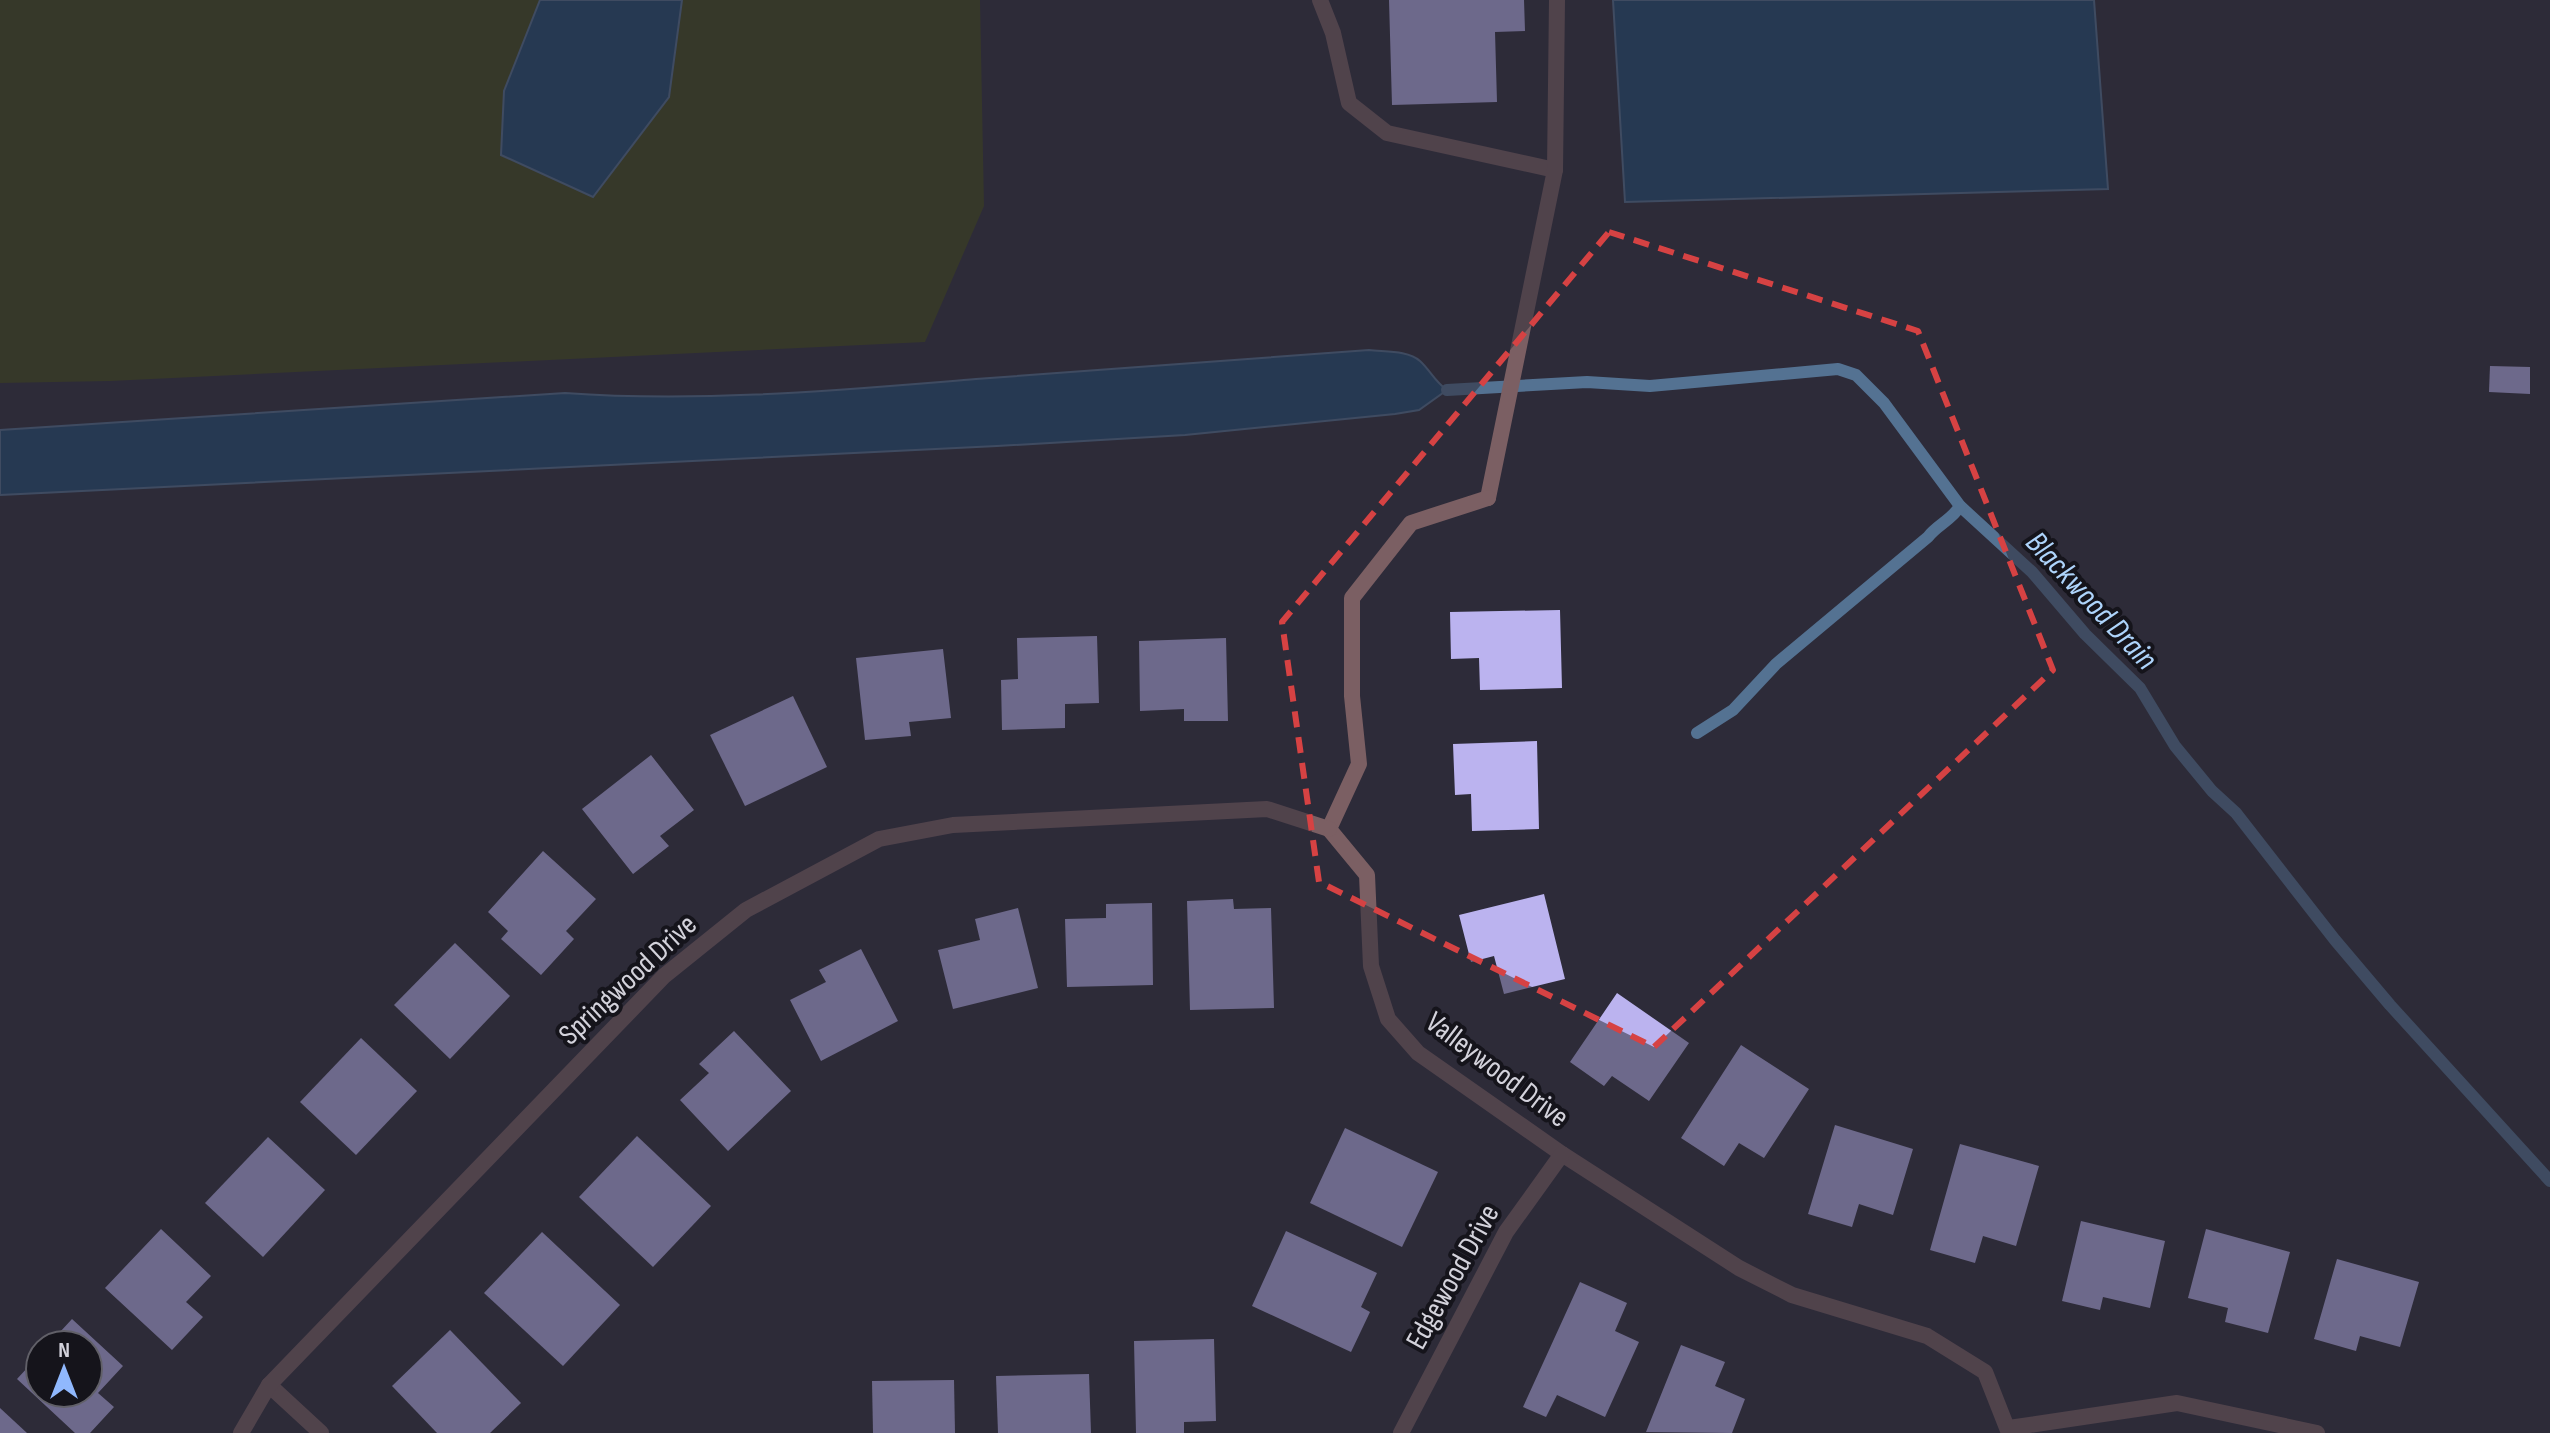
<svg xmlns="http://www.w3.org/2000/svg" width="2550" height="1433" font-family="'Sofia Sans Condensed',sans-serif">
	<rect width="100%" height="100%" fill="#2d2b39"/>
	<polygon fill="#414718" points="0,0 540,0 504,91 669,97 682,0 980,0 984,206 925,342 110,381 0,383"/>
	<g fill="#1e4972" stroke="#547292" stroke-width="2">
		<polygon points="540,0 682,0 669,97 593,197 501,155 504,91"/>
		<polygon points="1613,0 2094,0 2108,189 1625,202"/>
		<path d="M1369,350c15,2 39,0 51,11 10,9 15,21 27,29l-28,20 -24,4 -210,21 -188,11 -997,49v-65l565,-37c136,10 275,-3 411,-14 131,-10 262,-19 393,-29z"/>
	</g>
	<g fill="none" stroke-linecap="round" stroke-linejoin="round">
		<g stroke="#547292" stroke-width="12">
			<polyline points="1447,390 1587,382 1650,386 1838,369 1856,375 1884,403 1960,506 2032,572 2085,634 2140,688 2175,746 2212,791 2236,813 2335,940 2390,1005 2550,1181"/>
			<path d="M1697,733l36,-23 43,-46 152,-127c9,-12 25,-18 32,-31"/>
		</g>
	</g>
	<g fill="#bbb3ef">
		<polygon points="1389,0 1524,0 1525,31 1495,32 1497,102 1392,105"/>
		<polygon points="2490,366 2530,367 2530,394 2489,392"/>
		<polygon points="1560,610 1562,688 1480,690 1479,658 1451,659 1450,612"/>
		<polygon points="1097,636 1099,703 1065,704 1065,728 1002,730 1001,680 1018,679 1017,638"/>
		<polygon points="1226,638 1228,721 1184,721 1184,709 1140,711 1139,641"/>
		<polygon points="943,649 951,718 909,722 911,736 865,740 856,658"/>
		<polygon points="793,696 827,767 745,806 710,735"/>
		<polygon points="1537,741 1539,829 1472,831 1471,794 1455,795 1453,744"/>
		<polygon points="651,755 694,810 660,836 669,846 633,874 582,809"/>
		<polygon points="543,851 596,899 566,931 574,939 541,975 501,939 508,931 488,912"/>
		<polygon points="1544,894 1565,979 1504,994 1494,956 1471,962 1459,915"/>
		<polygon points="1233,899 1234,909 1271,908 1274,1008 1190,1010 1187,901"/>
		<polygon points="1152,903 1153,985 1067,987 1065,919 1106,918 1106,904"/>
		<polygon points="1018,908 1038,988 953,1009 938,950 980,940 975,919"/>
		<polygon points="455,943 510,996 450,1059 394,1005"/>
		<polygon points="861,949 898,1021 821,1061 790,1000 826,982 819,970"/>
		<polygon points="1617,993 1689,1043 1649,1101 1612,1076 1604,1086 1570,1062"/>
		<polygon points="734,1031 791,1091 728,1151 680,1100 709,1073 699,1064"/>
		<polygon points="361,1038 417,1091 356,1155 300,1102"/>
		<polygon points="1741,1045 1809,1089 1764,1158 1739,1143 1724,1166 1681,1138"/>
		<polygon points="1835,1125 1913,1149 1893,1215 1859,1204 1852,1227 1808,1214"/>
		<polygon points="1345,1128 1438,1172 1402,1247 1310,1203"/>
		<polygon points="637,1136 711,1206 653,1267 579,1197"/>
		<polygon points="268,1137 325,1190 263,1257 205,1203"/>
		<polygon points="1960,1144 2039,1166 2016,1246 1983,1236 1975,1263 1930,1250"/>
		<polygon points="2081,1221 2165,1241 2150,1308 2103,1297 2100,1310 2062,1301"/>
		<polygon points="161,1229 211,1276 186,1302 203,1317 172,1350 105,1288"/>
		<polygon points="2206,1229 2290,1252 2268,1333 2225,1322 2228,1308 2188,1298"/>
		<polygon points="1286,1231 1377,1273 1361,1307 1370,1312 1351,1352 1252,1306"/>
		<polygon points="542,1232 620,1305 563,1366 484,1293"/>
		<polygon points="2337,1259 2419,1282 2400,1347 2360,1336 2356,1351 2314,1339"/>
		<polygon points="1580,1282 1627,1303 1615,1331 1639,1342 1605,1417 1557,1395 1546,1417 1523,1407"/>
		<polygon points="72,1319 123,1366 98,1393 114,1407 90,1433 75,1433 17,1379 40,1354 40,1393 88,1393 88,1345 48,1345"/>
		<polygon points="450,1330 521,1403 490,1433 437,1433 392,1386"/>
		<polygon points="1214,1339 1216,1421 1184,1422 1184,1433 1136,1433 1134,1341"/>
		<polygon points="1681,1345 1725,1362 1715,1386 1745,1399 1732,1433 1646,1432"/>
		<polygon points="1089,1374 1091,1433 998,1433 996,1376"/>
		<polygon points="954,1380 955,1433 873,1433 872,1381"/>
		<polygon points="0,1408 27,1433 0,1433"/>
	</g>
	<g fill="none" stroke-linecap="round" stroke-linejoin="round">
		<g stroke="#7b5f63" stroke-width="16">
			<polyline points="1320,0 1333,33 1349,103 1387,133 1555,170"/>
			<polyline points="1488,498 1555,170 1557,0"/>
		</g>
		<g stroke="#7b5f63" stroke-width="16">
			<polyline points="1488,498 1411,523 1352,598 1352,696 1359,764 1329,829 1367,875 1371,966 1388,1019 1418,1053 1562,1154 1739,1268 1792,1295 1927,1336 1985,1372 2009,1433"/>
			<polyline points="269,1385 321,1433"/>
			<polyline points="2009,1428 2177,1403 2317,1433"/>
			<polyline points="241,1433 269,1385 664,976 746,910 879,839 953,825 1267,809 1329,829"/>
			<polyline points="1401,1433 1506,1232 1562,1154"/>
		</g>
	</g>
	<path d="M0 0H2550V1433H0ZM1609,232l309,99 135,339 -399,377 -335,-165 -37,-260z" fill="#2d2b39" fill-opacity=".55" fill-rule="evenodd"/>
	<path fill="none" stroke="#d64243" stroke-width="6" stroke-dasharray="16 10" stroke-linejoin="round" d="M1609,232l309,99 135,339 -399,377 -335,-165 -37,-260z"/>
	<g text-anchor="middle" dominant-baseline="central" stroke-width="8" stroke-linejoin="round" paint-order="stroke">
		<g font-size="30" fill="#d3d2db" stroke="#15141b">
			<text transform="translate(628 980) rotate(-43)">Springwood Drive</text>
			<text transform="translate(1497 1070) rotate(37)">Valleywood Drive</text>
			<text transform="translate(1453 1277) rotate(-61)">Edgewood Drive</text>
		</g>
		<g font-size="32" font-style="italic" fill="#aed4fb" stroke="#15141b">
			<text transform="translate(2091 601) rotate(47)">Blackwood Drain</text>
		</g>
	</g>
	<g transform="translate(64 1369)"><circle r="38" fill="#15141b" stroke="#616068" stroke-width="2"/>
	<path d="M0-6L14 30L0 20L-14 30Z" fill="#90b8fd"/>
	<text y="-12" font-size="22" font-weight="bold" text-anchor="middle" fill="#d3d2db">N</text>
	</g>
</svg>
